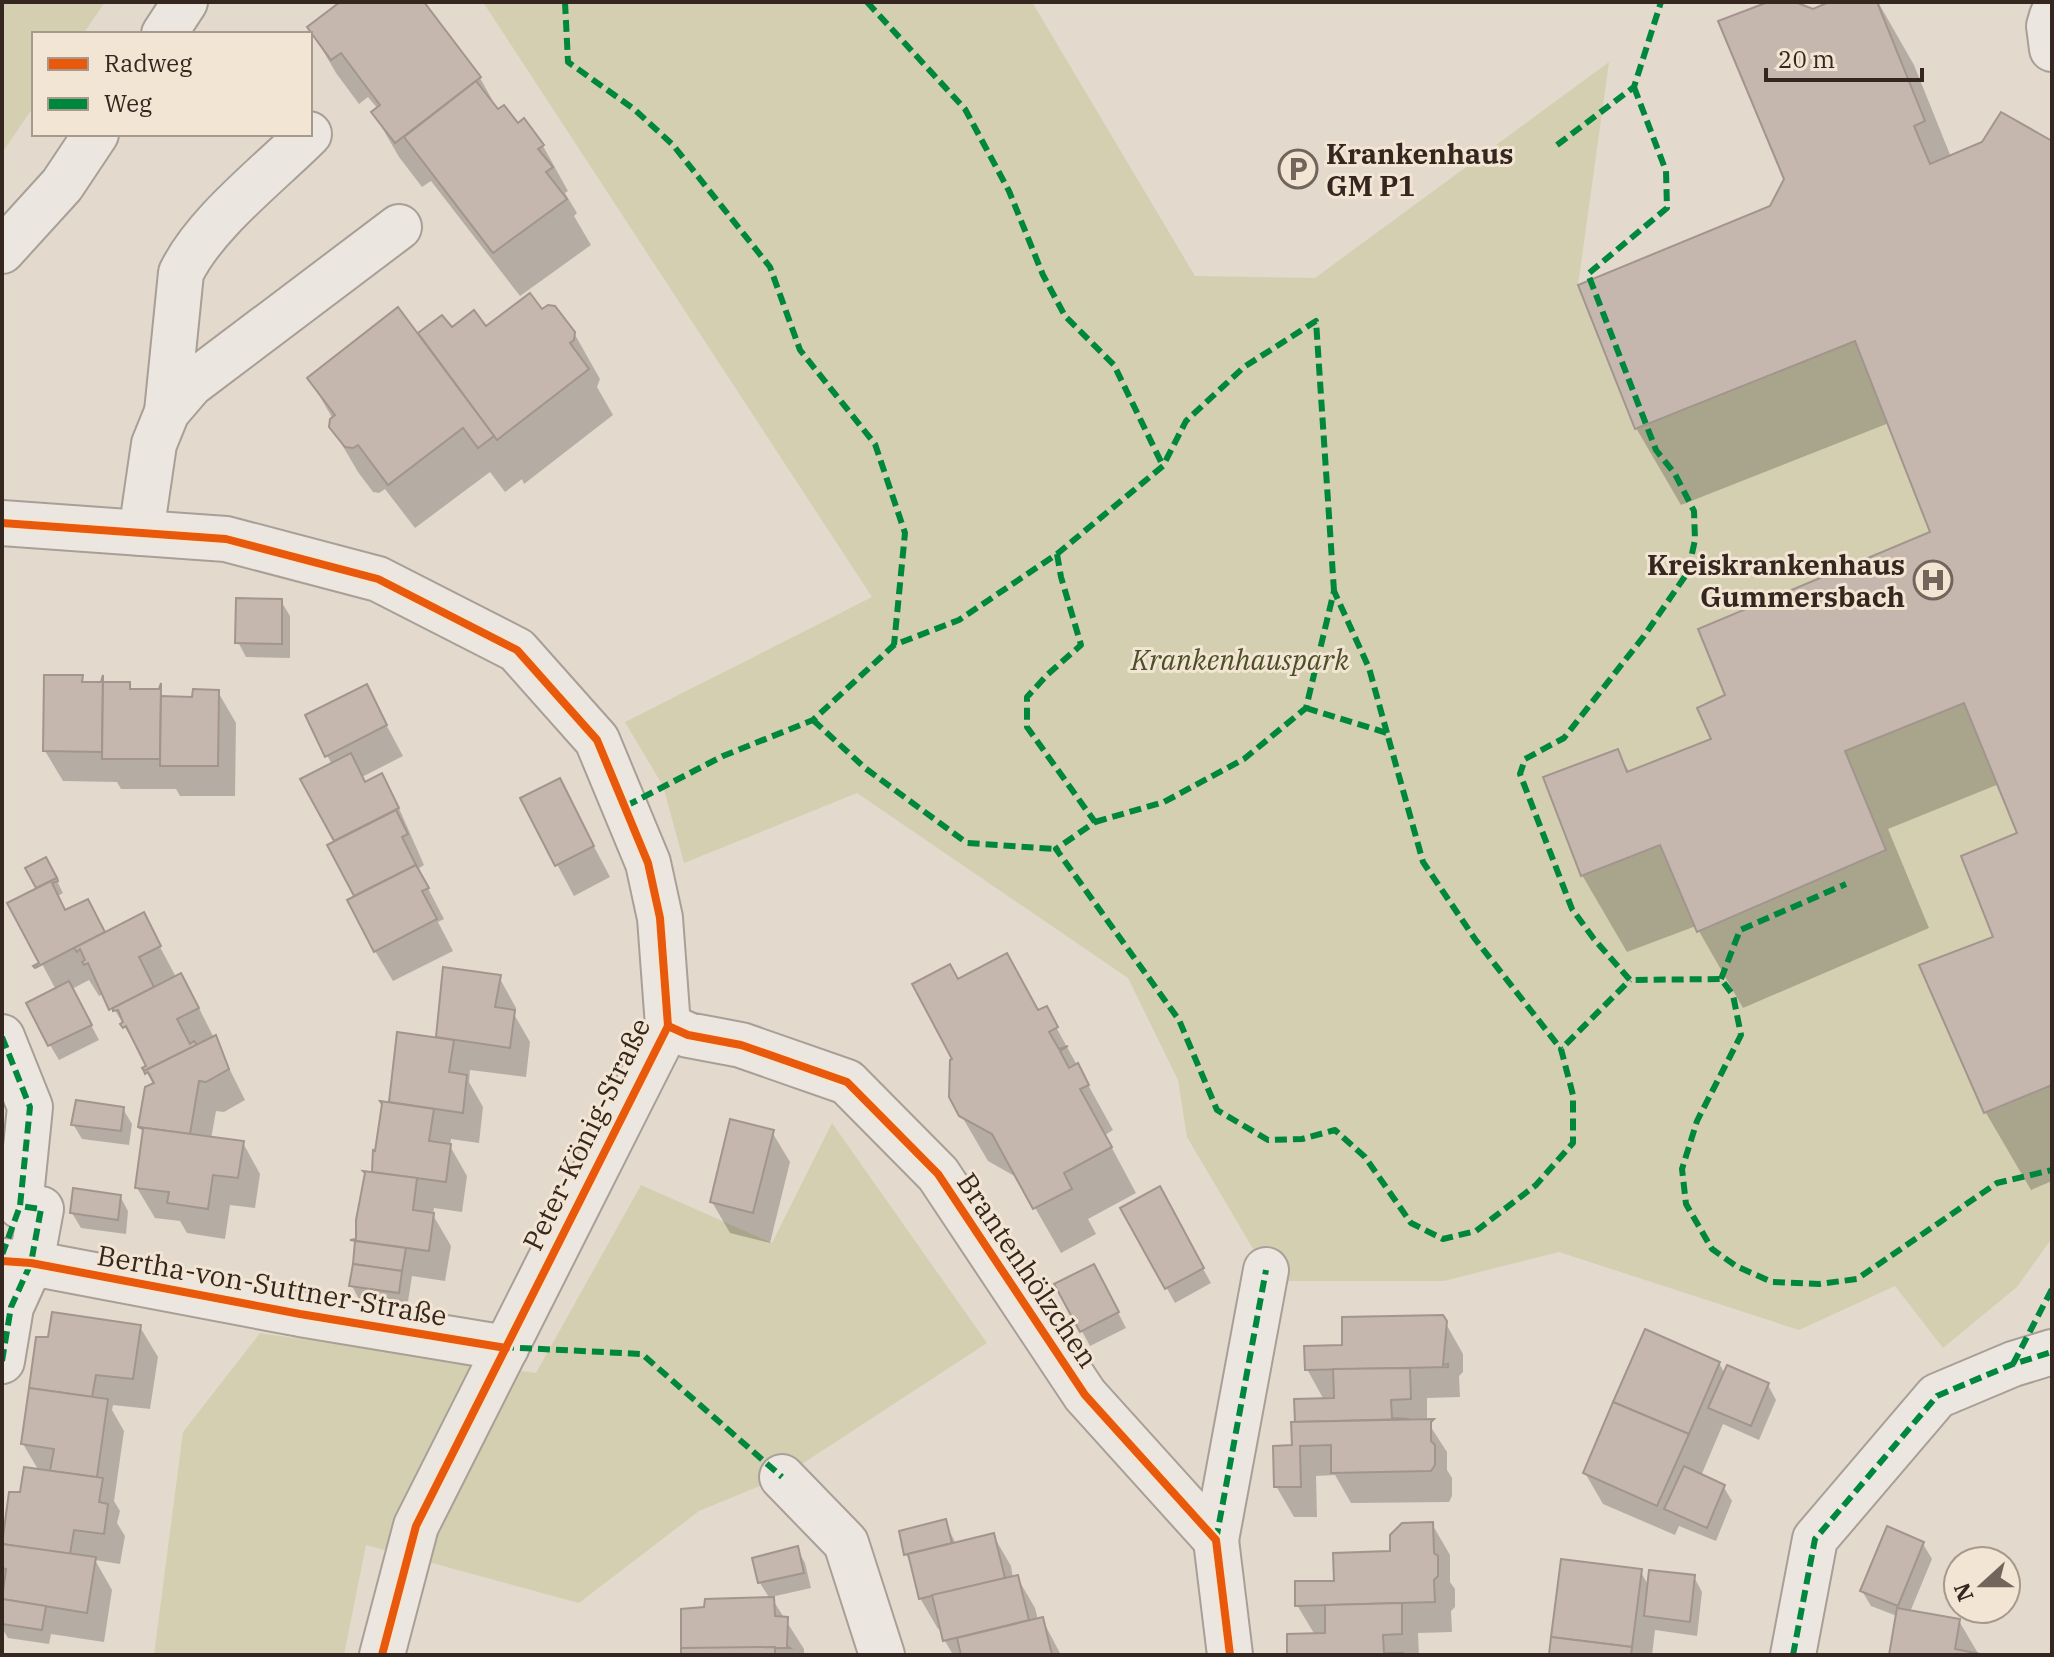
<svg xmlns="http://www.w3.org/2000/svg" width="2054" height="1657" font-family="'IBM Plex Serif',serif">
	<rect width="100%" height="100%" fill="#e3d9cd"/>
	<g fill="#d4cfb1">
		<polygon points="2,2 105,2 83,34 34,34 34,106 2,153"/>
		<polygon points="483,2 1032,2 1195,276 1315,278 1609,62 1578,285 1634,428 1855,341 1930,532 1698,629 1725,695 1711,739 1627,772 1618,749 1543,778 1581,875 1660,845 1697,932 1886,851 1845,751 1964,703 2017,833 1993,937 1919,966 1984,1113 2052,1085 2052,1238 2017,1287 1943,1348 1895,1286 1799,1330 1559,1252 1444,1281 1272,1281 1187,1137 1178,1080 1128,978 857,793 684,863 663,786 625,722 872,597"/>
		<polygon points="832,1123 987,1343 782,1477 699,1511 579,1603 366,1545 344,1655 154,1655 183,1432 260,1333 536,1373 641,1185 772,1243"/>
	</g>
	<g fill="#0003">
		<polygon points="343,2 421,2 480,78 499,112 518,126 524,121 543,146 568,191 565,193 577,213 574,216 591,245 520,296 431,181 422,187 399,157 373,112 378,109 368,97 359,104 336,73 310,28"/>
		<polygon points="1774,2 1789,2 1813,11 1834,2 1878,2 1914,65 1951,157 2052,144 2052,1181 2031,1190 1986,1113 1922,966 1996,939 2020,834 1999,784 1888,829 1929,928 1743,1008 1696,926 1627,952 1582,875 1617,752 1630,773 1714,740 1728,696 1933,533 1889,423 1681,505 1636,428 1772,208 1786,179"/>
		<polygon points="542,312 574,333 600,379 597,387 613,415 524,484 522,479 505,492 490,472 415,528 385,489 379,493 373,492 358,472 331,426 333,419 309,378 418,336 441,318 451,330 486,329"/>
		<polygon points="281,601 290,616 290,658 246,657 238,642"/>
		<polygon points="81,677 85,684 128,684 132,691 160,691 164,698 194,699 218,692 236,723 235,796 180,796 176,789 121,789 117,782 63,781 45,751"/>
		<polygon points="366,687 403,756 362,777 366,783 381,776 398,806 424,865 418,869 444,919 438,922 453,951 393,981 375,951 357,897 330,846 337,842 303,780 332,765 308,716"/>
		<polygon points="559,780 610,877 574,896 522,799"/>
		<polygon points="28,869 54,875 63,893 58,896 67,911 87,902 106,934 143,915 176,977 198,1006 245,1100 224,1112 216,1111 211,1139 243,1143 260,1174 255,1208 230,1205 225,1239 187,1233 180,1221 155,1218 137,1188 144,1136 140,1125 154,1086 145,1069 148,1067 105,993 99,996 89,980 72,989 99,1040 59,1060 50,1045 29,1004 56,990 10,904 39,889"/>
		<polygon points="447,970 499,977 516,1008 515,1016 530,1042 526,1077 470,1070 469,1082 483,1107 479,1143 451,1139 450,1146 467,1176 462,1212 434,1208 433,1215 451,1246 445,1281 412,1276 407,1308 360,1301 352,1286 367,1173 374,1174 384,1104 390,1104 400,1034 438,1040"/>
		<polygon points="958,982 1039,1012 1046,1009 1113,1130 1105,1135 1136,1193 1088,1219 1096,1234 1061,1253 1018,1178 988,1161 961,1115"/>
		<polygon points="123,1109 132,1124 129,1145 82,1139 73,1124"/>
		<polygon points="772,1132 790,1162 770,1243 730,1233 712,1202"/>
		<polygon points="1159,1189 1211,1283 1175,1303 1123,1209"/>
		<polygon points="120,1196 128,1211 126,1234 81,1228 72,1213"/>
		<polygon points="1102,1281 1126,1328 1090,1346 1057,1285"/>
		<polygon points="1445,1322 1463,1354 1463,1372 1459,1376 1460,1397 1427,1398 1427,1421 1447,1452 1447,1470 1452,1478 1452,1496 1449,1502 1351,1503 1335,1475 1316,1476 1317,1517 1294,1517 1276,1486 1294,1447 1324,1400 1307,1369 1344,1347"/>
		<polygon points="140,1327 158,1357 150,1409 113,1405 112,1410 124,1431 114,1501 120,1511 117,1523 125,1536 120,1564 95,1560 112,1590 104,1642 51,1634 49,1644 8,1638 2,1628 7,1578 2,1570 2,1553 22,1494 39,1471 23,1444"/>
		<polygon points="1719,1363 1725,1374 1768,1385 1776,1400 1759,1440 1723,1424 1701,1476 1723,1486 1732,1501 1716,1541 1679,1526 1675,1535 1603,1504 1585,1473"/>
		<polygon points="945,1522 956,1544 993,1535 1011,1566 1013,1578 1017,1577 1035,1608 1038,1620 1042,1619 1061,1655 953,1655 945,1641 942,1628 938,1629 920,1598 912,1565 906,1554"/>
		<polygon points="1432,1524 1450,1555 1450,1582 1455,1589 1455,1607 1451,1611 1452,1632 1418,1633 1419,1655 1289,1655 1315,1635 1297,1605 1392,1553"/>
		<polygon points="1923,1544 1932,1559 1910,1612 1959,1621 1979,1655 1891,1655 1897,1616 1871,1606 1862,1591"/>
		<polygon points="797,1549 805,1563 811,1588 771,1597 804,1649 804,1655 684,1655 770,1599 760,1583 755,1559"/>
		<polygon points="1640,1571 1649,1586 1694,1577 1702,1592 1697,1636 1655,1630 1652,1655 1551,1655"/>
	</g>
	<g fill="#c6b7ae" stroke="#a2958d" stroke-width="2">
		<polygon points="340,2 424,2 481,77 395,143 371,112 380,105 341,53 331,60 307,27"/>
		<polygon points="1768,2 1795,2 1813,9 1829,2 1877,2 1925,121 1914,126 1930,164 1982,142 2001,112 2052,141 2052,1085 1984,1113 1919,965 1993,937 1961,856 2017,833 1964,703 1845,751 1886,850 1697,932 1660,845 1581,876 1543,777 1618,749 1627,772 1711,739 1697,708 1725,695 1698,629 1930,532 1855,341 1635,429 1578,285 1770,206 1784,179 1718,21"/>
		<polygon points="476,81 498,109 504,105 518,123 524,118 544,145 538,149 553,167 546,172 567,199 493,253 404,137"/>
		<polygon points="530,293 542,309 548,305 555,306 575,332 574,340 570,343 589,369 497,440 418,333 442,315 452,327 474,310 486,326"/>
		<polygon points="398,307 494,436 478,448 463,428 388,485 358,445 353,448 345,447 329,427 330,419 335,415 307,378"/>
		<polygon points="236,598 282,599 282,644 235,643"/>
		<polygon points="44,675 83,675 82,682 101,682 103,675 102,752 43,751"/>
		<polygon points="103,682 130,682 130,689 159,689 161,683 160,759 102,759"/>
		<polygon points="367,684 387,725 325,757 305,715"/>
		<polygon points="193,689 219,690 218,766 160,766 161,696 192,697"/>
		<polygon points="351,753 365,782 382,773 399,808 334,841 300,779"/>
		<polygon points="560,778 594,846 555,866 520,798"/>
		<polygon points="396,810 408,834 402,837 416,865 354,896 327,845"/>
		<polygon points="46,857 57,878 36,888 25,868"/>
		<polygon points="416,865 429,888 422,891 437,919 374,952 347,900"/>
		<polygon points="57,878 58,881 52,883 65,910 88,899 105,932 35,968 33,966 39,963 7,903"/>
		<polygon points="144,912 161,946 139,957 154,987 109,1010 88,963 84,965 82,962 85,960 80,949 77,952 74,948"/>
		<polygon points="1007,953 1038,1010 1047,1006 1058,1027 1049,1032 1059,1049 1068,1046 1060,1051 1069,1068 1078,1063 1089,1085 1080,1089 1112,1147 1064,1173 1072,1189 1033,1209 992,1134 959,1116 949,1097 950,1060 952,1059 912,984 950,964 958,979"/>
		<polygon points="443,967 501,975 495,1007 515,1010 510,1048 436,1037"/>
		<polygon points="181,973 199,1008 177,1019 190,1044 194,1041 197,1045 144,1071 142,1068 146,1066 126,1026 123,1028 120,1024 123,1022 118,1010 113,1011 113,1008"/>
		<polygon points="69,981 92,1025 48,1046 26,1003"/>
		<polygon points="397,1032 454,1040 449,1072 467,1075 463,1113 389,1102"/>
		<polygon points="216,1035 229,1069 206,1082 199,1081 190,1134 138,1127 145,1087 154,1083 148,1072 145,1074 144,1071"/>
		<polygon points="76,1100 124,1107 121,1131 71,1125"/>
		<polygon points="380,1101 434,1109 429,1141 451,1144 446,1182 372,1172 373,1150 375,1151 382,1104"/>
		<polygon points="730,1119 774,1130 753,1213 710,1202"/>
		<polygon points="138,1127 244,1141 238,1178 213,1175 208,1209 167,1203 169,1192 135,1188 143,1129"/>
		<polygon points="363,1171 417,1178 413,1210 434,1213 429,1251 350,1240 356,1239 356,1220 365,1173"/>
		<polygon points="1160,1186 1204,1268 1165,1289 1120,1208"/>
		<polygon points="73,1188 121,1195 118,1220 70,1213"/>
		<polygon points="355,1241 406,1248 402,1271 353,1264"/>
		<polygon points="353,1264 402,1271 399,1293 349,1286"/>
		<polygon points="1094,1264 1119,1312 1080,1332 1054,1284"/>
		<polygon points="52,1312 141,1325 133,1379 96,1375 92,1397 29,1388 36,1337 48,1337"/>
		<polygon points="1443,1315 1447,1321 1443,1365 1448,1364 1448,1367 1305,1370 1304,1346 1342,1345 1342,1317"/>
		<polygon points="1645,1329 1720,1362 1689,1434 1613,1402"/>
		<polygon points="1727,1365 1769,1383 1751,1426 1708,1408"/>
		<polygon points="1410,1368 1411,1399 1391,1400 1392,1418 1409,1419 1295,1422 1294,1399 1334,1398 1333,1369"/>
		<polygon points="29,1388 108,1399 97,1477 50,1471 54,1449 21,1444"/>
		<polygon points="1613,1402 1689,1434 1657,1506 1583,1473"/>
		<polygon points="1434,1419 1431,1422 1431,1441 1435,1445 1435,1465 1431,1471 1331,1473 1331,1445 1300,1446 1301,1487 1274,1487 1273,1446 1292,1445 1291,1422"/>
		<polygon points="1684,1466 1725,1485 1707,1528 1664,1509"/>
		<polygon points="24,1467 103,1478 99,1502 108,1504 104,1534 74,1530 70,1554 2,1544 9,1492 20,1492"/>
		<polygon points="946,1519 952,1543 904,1555 899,1531"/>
		<polygon points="1433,1522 1434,1553 1438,1556 1438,1576 1434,1580 1435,1602 1295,1606 1295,1581 1334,1581 1333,1553 1390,1551 1390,1535 1402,1523"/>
		<polygon points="1887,1526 1924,1542 1898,1606 1860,1591"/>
		<polygon points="994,1533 1005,1578 919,1599 908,1554"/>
		<polygon points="2,1544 96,1557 87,1613 2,1599 6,1569 2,1568"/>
		<polygon points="798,1546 804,1573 758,1583 752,1558"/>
		<polygon points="1561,1559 1642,1569 1632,1647 1551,1637"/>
		<polygon points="1649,1570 1695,1575 1690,1622 1644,1616"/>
		<polygon points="1018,1575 1029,1620 943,1641 932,1595"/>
		<polygon points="774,1597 775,1616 788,1617 787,1646 790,1648 681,1648 681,1609 704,1607 705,1599"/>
		<polygon points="2,1599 46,1606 42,1630 2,1624"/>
		<polygon points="1402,1603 1402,1634 1383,1635 1384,1653 1403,1653 1403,1655 1287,1655 1287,1634 1325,1633 1325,1605"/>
		<polygon points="1897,1608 1960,1619 1955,1649 1985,1655 1889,1655"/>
		<polygon points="1043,1617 1052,1655 961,1655 957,1638"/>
		<polygon points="1551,1637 1632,1647 1631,1655 1549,1655"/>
		<polygon points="775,1647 775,1655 681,1655 681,1648"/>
	</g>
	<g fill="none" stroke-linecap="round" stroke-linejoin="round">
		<g stroke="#a89f97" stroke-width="48">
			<g id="minor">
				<polyline points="2052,16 2049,26 2052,49"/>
				<polyline points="164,34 185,2"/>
				<polyline points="2,251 62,185 96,134"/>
				<path d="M167,412l14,-139c24,-50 88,-99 128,-139"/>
				<polyline points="2,523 226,539 378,579 517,650 597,740 648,863 660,918 668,1026 416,1526 382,1655"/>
				<polyline points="141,533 154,444 167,412 191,384 399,227"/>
				<polyline points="668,1026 688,1035 741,1045 847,1082 938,1174 1085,1395 1216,1540 1230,1655"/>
				<polyline points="2,1037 30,1107 20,1206 41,1209 31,1263 11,1307 2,1361"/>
				<polyline points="2,1261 31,1263 300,1314 506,1348"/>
				<polyline points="782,1477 846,1543 882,1655"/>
				<polyline points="1216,1540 1266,1270"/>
				<polyline points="1793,1655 1815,1539 1937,1396 2013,1364 2052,1352"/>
			</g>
		</g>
		<use href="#minor" stroke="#ebe6df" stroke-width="44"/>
		<g stroke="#00873e" stroke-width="6" stroke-dasharray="12 6" stroke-linecap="butt">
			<polyline points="565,2 568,62 634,109 673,145 770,267 800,350 875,444 905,533 894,645"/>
			<polyline points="867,2 965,109 1009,191 1043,275 1065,316 1114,365 1163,466"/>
			<polyline points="1634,87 1666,171 1667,208 1588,274 1656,450 1675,474 1694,511 1695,540 1688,572 1644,636 1564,738 1525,759 1520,774 1572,909 1594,939 1630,980 1721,979 1733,995 1741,1035 1697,1121 1682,1169 1686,1204 1712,1249 1736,1266 1772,1282 1819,1284 1857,1279 1997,1183 2052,1170"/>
			<polyline points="1557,145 1634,87 1661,2"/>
			<polyline points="1057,554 1061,577 1081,645 1048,674 1027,697 1027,727 1095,822 1056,849 1179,1020 1217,1110 1268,1140 1302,1139 1335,1130 1365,1157 1411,1223 1443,1239 1476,1231 1536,1185 1573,1143 1573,1095 1561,1049 1630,980"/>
			<polyline points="1306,708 1387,733 1423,862 1475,939 1561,1049"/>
			<polyline points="813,720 865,768 967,843 1056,849"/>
			<polyline points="626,806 723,756 813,720 894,645 959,620 1057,554 1163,466 1186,421 1244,367 1316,321 1334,591"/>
			<polyline points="1095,822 1164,802 1244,759 1306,708 1334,591 1369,668 1387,733"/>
			<polyline points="1721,979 1740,930 1846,884"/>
			<polyline points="2,1037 30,1107 20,1206 41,1209 31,1263 11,1307 2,1361"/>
			<polyline points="2,1255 20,1206"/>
			<polyline points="502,1347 642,1354 782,1477"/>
			<polyline points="2013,1364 2052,1289"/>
			<polyline points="1216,1540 1266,1270"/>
			<polyline points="1793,1655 1815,1539 1937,1396 2013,1364 2052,1352"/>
		</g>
		<g stroke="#f3e5d4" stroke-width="13">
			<g id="cycleway">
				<polyline points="2,523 226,539 378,579 517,650 597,740 648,863 660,918 668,1026 416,1526 382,1655"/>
				<polyline points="668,1026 688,1035 741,1045 847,1082 938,1174 1085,1395 1216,1540 1230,1655"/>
				<polyline points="2,1261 31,1263 300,1314 506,1348"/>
			</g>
		</g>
		<use href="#cycleway" stroke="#e8590c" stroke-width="8"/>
	</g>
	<defs>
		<g id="parking-ring" transform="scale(2)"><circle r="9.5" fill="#f3e5d4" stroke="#72655c" stroke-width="1.5"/><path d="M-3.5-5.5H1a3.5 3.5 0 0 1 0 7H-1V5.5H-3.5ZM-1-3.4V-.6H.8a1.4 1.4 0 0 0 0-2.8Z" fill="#72655c"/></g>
		<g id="hospital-ring" transform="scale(2)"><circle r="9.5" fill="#f3e5d4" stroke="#72655c" stroke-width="1.5"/><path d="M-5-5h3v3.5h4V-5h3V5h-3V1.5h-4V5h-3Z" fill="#72655c"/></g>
	</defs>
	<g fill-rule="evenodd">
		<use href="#parking-ring" x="1298" y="169"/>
		<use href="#hospital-ring" x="1933" y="580"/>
	</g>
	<g text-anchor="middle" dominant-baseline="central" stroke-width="6" stroke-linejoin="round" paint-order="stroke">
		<g font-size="28" font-weight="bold" fill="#35271f" stroke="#f3e5d4" text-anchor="start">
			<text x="1326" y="153">Krankenhaus<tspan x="1326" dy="32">GM P1</tspan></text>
			<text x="1905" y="564" text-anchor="end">Kreiskrankenhaus<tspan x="1905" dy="32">Gummersbach</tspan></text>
		</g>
		<g font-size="28" font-style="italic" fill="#4c5028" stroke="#f3e5d4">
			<text x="1240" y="659">Krankenhauspark</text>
		</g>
		<g font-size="28" fill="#35271f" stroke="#f3e5d4">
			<text transform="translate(586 1134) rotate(-64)">Peter-König-Straße</text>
			<text transform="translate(1028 1270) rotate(56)">Brantenhölzchen</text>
			<text transform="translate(272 1285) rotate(10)">Bertha-von-Suttner-Straße</text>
		</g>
	</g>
	<rect width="2054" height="1657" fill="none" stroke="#35271f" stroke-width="8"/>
	<rect x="32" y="32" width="280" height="104" fill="#f3e5d4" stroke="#a7998c" stroke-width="2"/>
	<rect x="48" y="58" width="40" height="12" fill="#e8590c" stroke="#a7998c" stroke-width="2"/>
	<text x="104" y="72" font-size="24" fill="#35271f">Radweg</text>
	<rect x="48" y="98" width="40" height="12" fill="#00873e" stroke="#a7998c" stroke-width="2"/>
	<text x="104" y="112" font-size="24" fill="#35271f">Weg</text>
	<g transform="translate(1982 1585) rotate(249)"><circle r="38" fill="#f3e5d4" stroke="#a7998c" stroke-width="2"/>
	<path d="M0-6L14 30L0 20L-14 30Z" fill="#72655c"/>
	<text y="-12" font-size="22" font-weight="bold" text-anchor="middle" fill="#35271f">N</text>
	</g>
	<path d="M1766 68v12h156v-12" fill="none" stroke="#35271f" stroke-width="4"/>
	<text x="1778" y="68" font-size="24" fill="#35271f" stroke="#f3e5d4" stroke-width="6" paint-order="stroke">20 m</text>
</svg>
